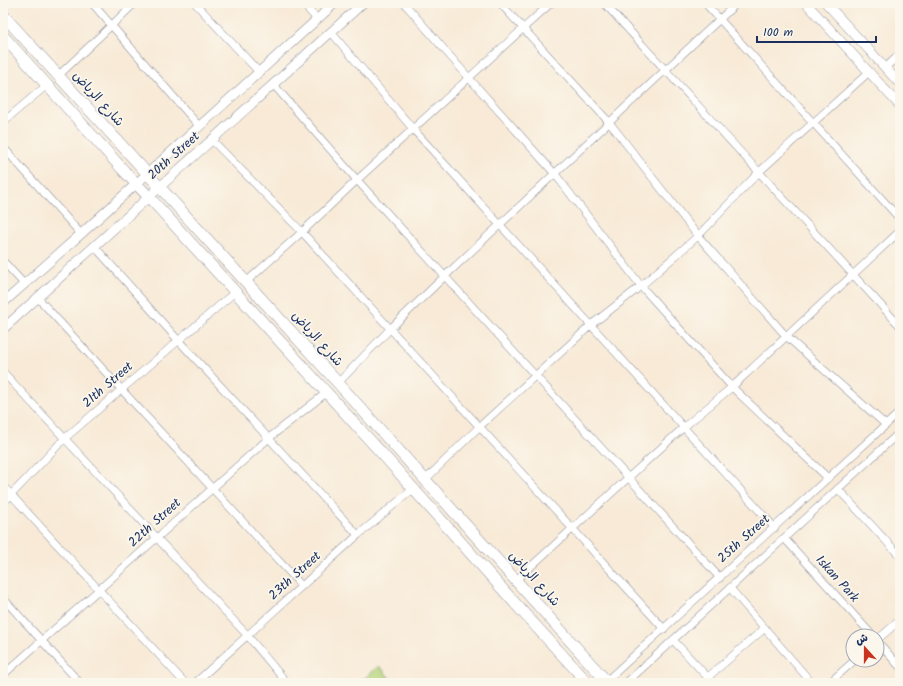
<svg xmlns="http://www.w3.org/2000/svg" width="903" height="686" font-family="Kalam,'Playpen Sans Arabic',sans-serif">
	<rect width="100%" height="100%" fill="#fbf7ec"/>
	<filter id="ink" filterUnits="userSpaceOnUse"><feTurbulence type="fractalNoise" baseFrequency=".025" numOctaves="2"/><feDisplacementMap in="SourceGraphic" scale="8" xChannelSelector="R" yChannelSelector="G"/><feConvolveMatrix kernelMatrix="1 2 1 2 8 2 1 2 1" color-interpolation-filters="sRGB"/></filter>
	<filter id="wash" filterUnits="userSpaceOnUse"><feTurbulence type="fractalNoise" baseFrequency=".012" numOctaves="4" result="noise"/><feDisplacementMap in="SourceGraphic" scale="16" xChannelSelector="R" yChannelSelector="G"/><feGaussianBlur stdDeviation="0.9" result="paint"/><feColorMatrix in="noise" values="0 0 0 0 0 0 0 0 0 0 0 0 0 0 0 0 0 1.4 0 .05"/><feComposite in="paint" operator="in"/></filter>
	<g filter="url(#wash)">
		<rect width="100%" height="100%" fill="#f8ead7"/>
		<polygon fill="#b6d47b" stroke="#68826c" points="379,666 394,683 359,683"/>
	</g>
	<g filter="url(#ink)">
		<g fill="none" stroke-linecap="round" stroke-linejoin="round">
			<g stroke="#8a8c9a" stroke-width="8">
				<g id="minor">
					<polyline points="92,3 199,126"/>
					<polyline points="195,3 259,72"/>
					<polyline points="302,3 317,19"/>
					<polyline points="404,3 469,78 555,174 641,286 732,387 828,478"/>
					<polyline points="500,3 609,122 698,236 786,336 886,425"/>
					<polyline points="604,3 900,326"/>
					<polyline points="705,3 900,219"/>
					<polyline points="331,32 413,129 775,528"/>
					<polyline points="885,68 900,54"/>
					<polyline points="58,76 135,3"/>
					<polyline points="273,84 357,180 720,578"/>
					<polyline points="3,122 47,85"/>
					<polyline points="212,140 302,232 664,629"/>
					<polyline points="3,147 81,234"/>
					<polyline points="95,247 178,340 358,535"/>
					<polyline points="3,261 24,284"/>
					<polyline points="246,282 302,232 357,180 551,3"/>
					<polyline points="38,298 121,389 302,586"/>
					<polyline points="3,372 247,635 287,683"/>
					<polyline points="338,383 390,329 445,276 737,3"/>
					<polyline points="425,480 479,427 591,325 641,286 698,236 759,172 869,72"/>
					<polyline points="3,486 185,683"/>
					<polyline points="838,489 900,556"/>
					<polyline points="3,503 11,495 64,439 235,292"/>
					<polyline points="784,538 873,636"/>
					<polyline points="516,580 684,427 732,387 900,231"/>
					<polyline points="730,588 812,683"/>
					<polyline points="3,598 80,683"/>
					<polyline points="673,640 713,683"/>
					<polyline points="877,640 900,620"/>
					<polyline points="877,641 900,667"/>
					<polyline points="3,675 269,438 326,393"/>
					<polyline points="708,677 765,628"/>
					<polyline points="195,683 358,535 413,489"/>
					<polyline points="604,683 900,412"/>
					<polyline points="626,683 900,432"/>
					<polyline points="829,683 855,660"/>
				</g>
			</g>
			<g stroke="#8a8c9a" stroke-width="10">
				<g id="tertiary">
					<polyline points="806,3 900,106"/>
					<polyline points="826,3 900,84"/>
					<polyline points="3,303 81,234 335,3"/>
					<polyline points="3,329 363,3"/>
				</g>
			</g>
			<g stroke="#8a8c9a" stroke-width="12">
				<g id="secondary">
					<polyline points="3,15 338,383 608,683"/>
					<polyline points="3,36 125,172 149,197 386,458 521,610 588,683"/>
				</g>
			</g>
			<use href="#minor" stroke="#fff" stroke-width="7"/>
			<use href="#tertiary" stroke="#fff" stroke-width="9"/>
			<use href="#secondary" stroke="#fff" stroke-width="11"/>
		</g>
	</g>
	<g text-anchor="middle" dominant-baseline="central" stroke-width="3.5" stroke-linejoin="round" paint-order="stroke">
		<g font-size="13" fill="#1b2f5e" stroke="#fbf7ec">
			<text transform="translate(98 99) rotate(48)">شارع الرياض</text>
			<text transform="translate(174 156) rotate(-42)">20th Street</text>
			<text transform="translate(317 339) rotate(48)">شارع الرياض</text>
			<text transform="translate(108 385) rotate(-41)">21th Street</text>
			<text transform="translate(155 523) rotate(-42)">22th Street</text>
			<text transform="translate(744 539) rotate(-42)">25th Street</text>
			<text transform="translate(295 576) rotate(-42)">23th Street</text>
			<text transform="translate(534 579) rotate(48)">شارع الرياض</text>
			<text transform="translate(837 579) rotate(48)">Iskan Park</text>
		</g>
	</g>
	<rect width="903" height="686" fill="none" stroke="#fbf7ec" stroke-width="16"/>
	<g transform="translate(865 648) rotate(339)"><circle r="19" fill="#fbf7ec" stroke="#a1a7b3"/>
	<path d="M0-3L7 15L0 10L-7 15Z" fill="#c8321e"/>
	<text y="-6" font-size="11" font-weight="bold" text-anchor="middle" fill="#1b2f5e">ش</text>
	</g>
	<path d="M757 36v6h119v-6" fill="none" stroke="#1b2f5e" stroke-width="2"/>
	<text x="763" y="36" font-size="12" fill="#1b2f5e" stroke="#fbf7ec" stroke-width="3" paint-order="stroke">100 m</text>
</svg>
